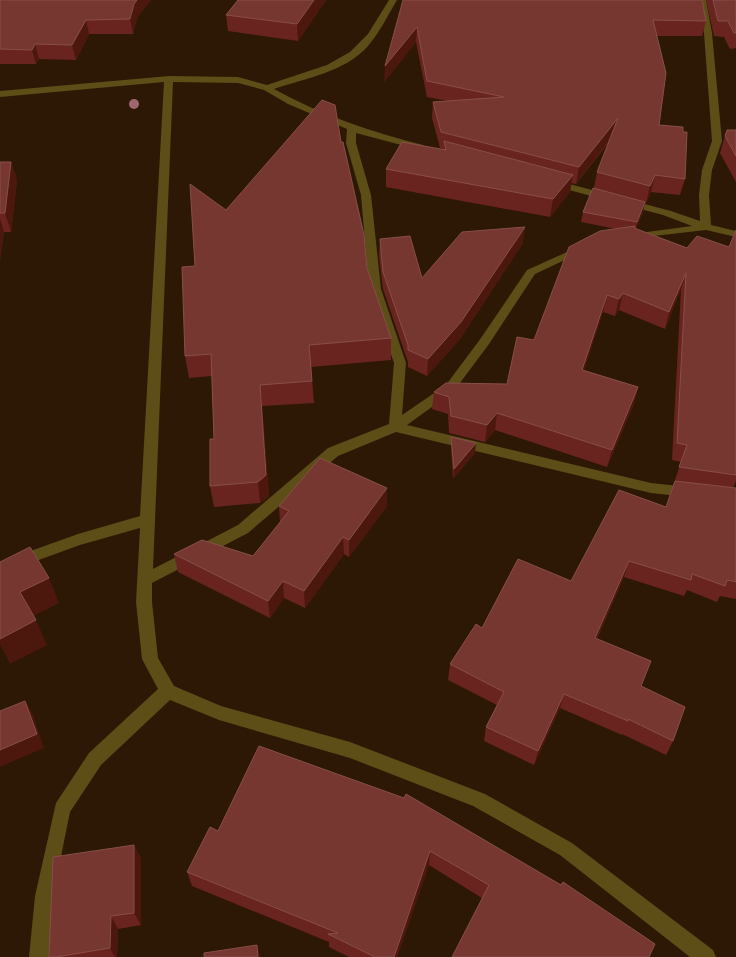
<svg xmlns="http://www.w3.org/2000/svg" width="736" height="957" font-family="Cabin,sans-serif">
	<rect width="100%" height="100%" fill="#2d1805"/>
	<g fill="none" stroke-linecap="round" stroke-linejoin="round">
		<g fill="#5d4d16" fill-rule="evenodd">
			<path d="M389,0h8c-9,15 -17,32 -29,46 -23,26 -62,32 -94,43 47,26 98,43 149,56l2,2 -5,3 -64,-17v10l15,52 10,94 25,74 -4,52 44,-30 35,-47 46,-68 49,-22 4,-1 6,3 -51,24 -46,70 -35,47 -47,34 244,58 37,4 5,1 2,4 -2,4 -5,1 -37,-4 -255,-61 -58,24 -90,77 -96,50v19l6,56 16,28 47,20 129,36 135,52 87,49 141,107 3,7h-26l-130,-102 -87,-49 -123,-48 -131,-38 -49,-20 -69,65 -31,47 -17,84 -4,61h-20l6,-61 21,-93 33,-50 69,-64 -16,-30 -6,-57 4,-74 -60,17 -80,29v-12l78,-28 62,-18 24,-434 -164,15v-6l169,-15 69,1 29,8 60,-20 23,-13 18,-18zM173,82l65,1 26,7 24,14 59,25 -1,14 15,52 8,94 25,74 -5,61 -61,24 -90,77 -85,44z"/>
			<polygon points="698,0 706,0 712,33 722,141 712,170 709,195 711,225 736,231 736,237 706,230 628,239 627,237 632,234 692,226 663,215 550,185 549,183 550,181 558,181 671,211 700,221 699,195 702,170 712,141 704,33"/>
		</g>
	</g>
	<circle fill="#a0666f" cx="134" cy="104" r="5"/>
	<g fill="#6a241f">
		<polygon points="0,0 151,0 137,18 133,34 89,34 76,60 39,59 36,64 0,64"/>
		<polygon points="238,0 326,0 298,41 228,31 226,15"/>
		<polygon points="403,0 706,21 702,36 657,36 659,125 685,179 680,195 651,192 646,203 645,202 643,212 636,229 687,248 729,247 736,230 736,481 733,488 736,488 736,599 720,596 717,602 687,590 684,596 624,577 597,639 641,686 673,741 666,755 622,734 622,735 560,708 534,765 484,741 486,727 497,705 448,680 450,664 482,628 571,581 666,507 681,462 672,460 681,289 665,329 619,310 615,316 603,312 584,370 638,387 634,404 607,467 495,430 485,442 449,433 448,414 432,409 434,392 507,384 534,340 616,229 581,222 583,212 594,188 597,172 609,142 576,184 571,183 570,192 550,217 386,187 386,169 443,150 443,149 440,148 432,118 433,102 448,101 427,97 416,42 384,82"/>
		<polygon points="706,0 736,0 736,48 730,49 724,37 714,36"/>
		<polygon points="736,130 736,182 720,153 725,136"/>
		<polygon points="341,142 367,268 391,338 391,360 311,367 314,403 262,406 269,496 260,503 214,507 210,486 214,439 212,376 189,378 185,356 195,266 226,210"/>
		<polygon points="0,162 11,162 17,180 11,232 4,232 0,260"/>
		<polygon points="380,239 422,278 523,243 460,339 427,376 408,367 408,362 383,289 379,256"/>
		<polygon points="451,437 475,453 453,479 451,447"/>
		<polygon points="279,506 387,506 349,557 344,554 305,608 284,598 270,618 178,572 174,554 253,556 280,522"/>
		<polygon points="259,746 655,944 482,898 429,865 397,957 349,957 329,947 329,942 192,886 187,872 218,831"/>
		<polygon points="134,845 141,859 141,925 118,929 117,957 49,957"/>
	</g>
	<g fill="#4c170d">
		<polygon points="137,0 151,0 137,18 133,34 130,19 134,4"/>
		<polygon points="314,0 326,0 298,41 297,24"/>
		<polygon points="86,20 89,34 76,60 72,45"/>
		<polygon points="417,27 416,42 384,82 385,66"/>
		<polygon points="35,44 39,59 36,64 32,50"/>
		<polygon points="618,118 614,134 576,184 579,167"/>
		<polygon points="11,162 17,180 11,232 5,213"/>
		<polygon points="573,175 570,192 550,217 553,199"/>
		<polygon points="655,175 651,192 646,203 650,186"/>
		<polygon points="645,202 643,212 635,232 637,222"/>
		<polygon points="0,219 4,232 0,260"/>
		<polygon points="525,227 523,243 460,339 427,376 428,359"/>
		<polygon points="686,273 681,289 665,329 669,312"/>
		<polygon points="623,293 619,310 615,316 619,299"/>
		<polygon points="607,295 603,312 579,387 582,370"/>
		<polygon points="260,385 262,406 269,496 260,503 258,482"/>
		<polygon points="638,387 634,404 607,467 612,450"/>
		<polygon points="497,413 495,430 485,442 487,425"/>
		<polygon points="476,443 475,453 453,479 454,469"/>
		<polygon points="387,488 387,506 349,557 349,540"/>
		<polygon points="343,537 344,554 305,608 304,591"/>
		<polygon points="629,561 624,577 590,654 595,638"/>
		<polygon points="49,578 59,603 32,617 20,592"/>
		<polygon points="283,581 284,598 270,618 268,601"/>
		<polygon points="36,620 47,645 10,664 0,644 0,639"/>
		<polygon points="564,694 560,708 534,765 538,751"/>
		<polygon points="25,701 33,715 44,748 0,767 0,750"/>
		<polygon points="134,845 141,859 141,925 134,913"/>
		<polygon points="430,851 429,865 397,957 394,957"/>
		<polygon points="111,916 118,929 117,957 115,957 110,948"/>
		<polygon points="257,945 260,957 258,957"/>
	</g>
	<g fill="#773731" stroke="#874f48">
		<polygon points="0,0 137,0 134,4 130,19 86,20 72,45 35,44 32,50 0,49"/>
		<polygon points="238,0 314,0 297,24 226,15"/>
		<polygon points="403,0 702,0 706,21 653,20 666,73 659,125 683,127 683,132 687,132 685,179 655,175 650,186 597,172 618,118 579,167 441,132 433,102 504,97 427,81 417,27 385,66"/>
		<polygon points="713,0 736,0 736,33 734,33 728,21 718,21"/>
		<polygon points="322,100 335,105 341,142 343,142 364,235 367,268 391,338 309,345 312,381 260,385 266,475 258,482 210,486 210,439 214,439 211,354 185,356 182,267 195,266 190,184 226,210"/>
		<polygon points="727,130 736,130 736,156 725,136"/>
		<polygon points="444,141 573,175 553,199 386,169 402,142 446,150"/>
		<polygon points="0,162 11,162 5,213 0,213"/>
		<polygon points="593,188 645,202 637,222 583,212"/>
		<polygon points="635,226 634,228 687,248 697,236 729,247 736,230 736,475 679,467 687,445 677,443 686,273 669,312 623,293 619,299 607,295 582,370 638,387 612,450 497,413 487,425 451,416 449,397 434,392 446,383 507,384 517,337 534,340 569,247 600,231"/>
		<polygon points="525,227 461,322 428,359 408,350 408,345 383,272 380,239 410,236 422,278 462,232"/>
		<polygon points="451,437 476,443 454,469"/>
		<polygon points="320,458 387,488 349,540 343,537 304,591 283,581 268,601 174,554 202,540 253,556 289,511 279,506"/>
		<polygon points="675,481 736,488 736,582 727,580 725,586 692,574 691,580 629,561 595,638 651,661 641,686 685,707 673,741 628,719 628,721 564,694 538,751 486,727 504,692 450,664 476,624 482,628 518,559 571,581 619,490 666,507"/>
		<polygon points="30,547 49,578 20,592 36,620 0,639 0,562"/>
		<polygon points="25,701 37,734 0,750 0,711"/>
		<polygon points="259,746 404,798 406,794 561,885 563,882 655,944 649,957 452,957 489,885 430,851 394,957 375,957 328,934 338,933 187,872 210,827 218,831"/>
		<polygon points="134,845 134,913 111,916 110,948 56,957 49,957 53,857"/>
		<polygon points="257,945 258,957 204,957 204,953"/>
	</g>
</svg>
